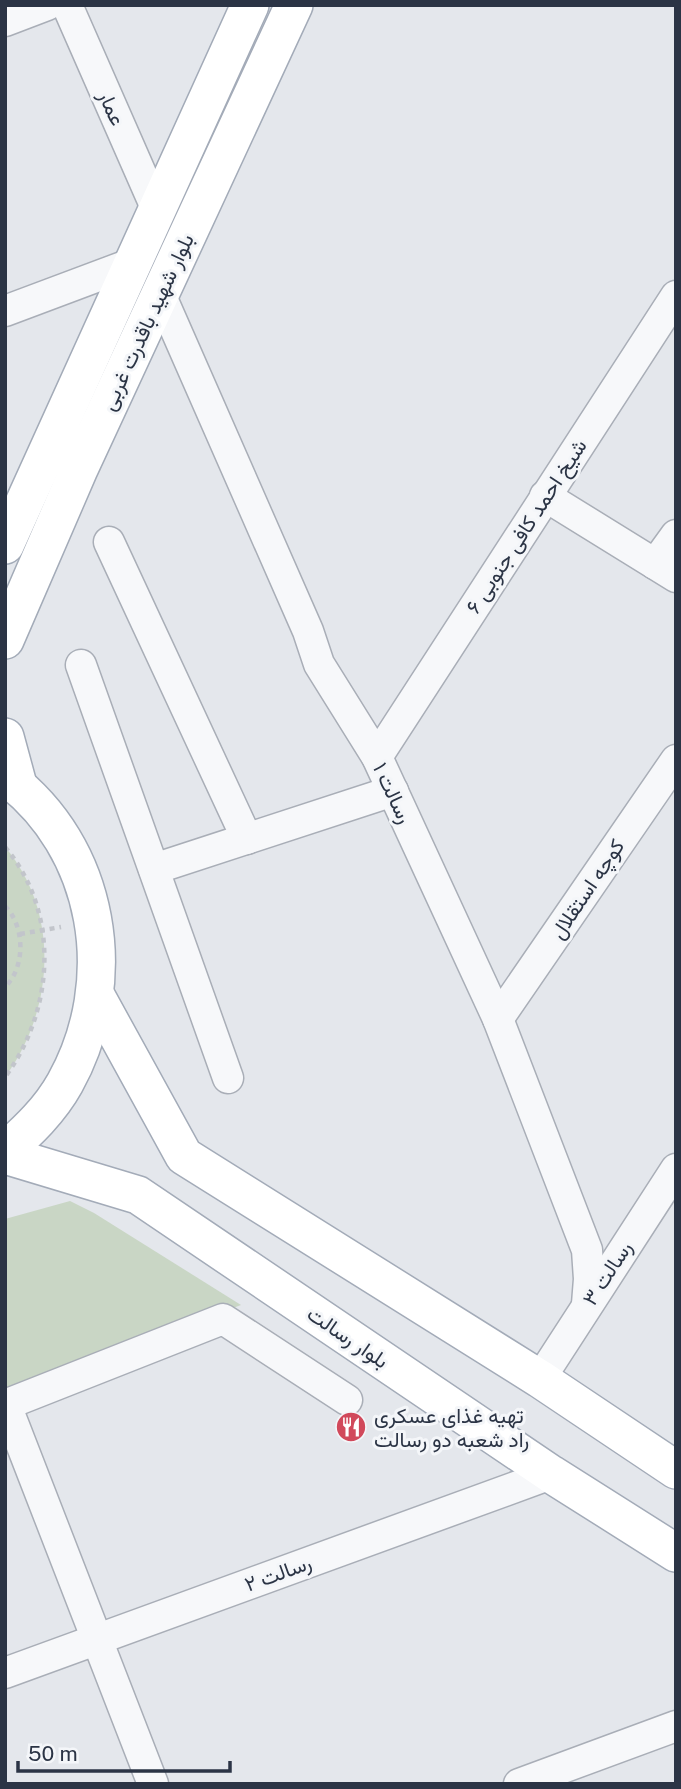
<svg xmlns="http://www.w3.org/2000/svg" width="681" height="1789" font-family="'Public Sans',Vazirmatn,sans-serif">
	<rect width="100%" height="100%" fill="#e4e7ec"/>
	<g fill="#c9d6c5">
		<path d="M5,847c56,66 49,164 0,230z"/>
		<polygon points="70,1201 94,1213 241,1305 5,1394 5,1219"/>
	</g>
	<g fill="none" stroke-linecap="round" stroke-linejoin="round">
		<g stroke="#a9aeb7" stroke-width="33">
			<g id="minor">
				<polyline points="67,5 157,210"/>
				<polyline points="5,21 47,5"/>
				<polyline points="160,294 308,631 319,664 377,757 498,1019 587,1250 589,1279 587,1304"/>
				<polyline points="5,311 133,263"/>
				<polyline points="545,496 676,577"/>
				<polyline points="109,542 247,839"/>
				<polyline points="655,564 676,535"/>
				<polyline points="81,665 228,1078"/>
				<polyline points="377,757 676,296"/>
				<polyline points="154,869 393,791"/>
				<polyline points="498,1019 676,760"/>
				<polyline points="540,1379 676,1169"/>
				<polyline points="5,1405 223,1319 347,1400"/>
				<polyline points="6,1405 153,1784"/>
				<polyline points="5,1673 551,1474"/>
				<polyline points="519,1784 676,1726"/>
			</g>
		</g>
		<g stroke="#a3abb8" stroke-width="40">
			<g id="major">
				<polyline points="5,545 250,5"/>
				<polyline points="5,640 79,469 294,5"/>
				<polyline points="5,737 18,785"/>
				<path d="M5,776c96,71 117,205 60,307 -15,27 -37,48 -60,68"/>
				<polyline points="96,996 184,1156 540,1379 676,1470"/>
				<polyline points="5,1155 138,1195 551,1474 676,1553"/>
			</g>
		</g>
		<g stroke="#c2c5cb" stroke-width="4.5" stroke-dasharray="5 5" stroke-linecap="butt">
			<path d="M5,847c56,66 49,164 0,230"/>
			<path d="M5,906c20,20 21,61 0,81"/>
			<polyline points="20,934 61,927"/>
		</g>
		<use href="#minor" stroke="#f7f8fa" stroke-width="30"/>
		<use href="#major" stroke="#fff" stroke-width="37"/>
	</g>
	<defs>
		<g id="restaurant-disc" transform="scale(1.575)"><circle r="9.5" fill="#d1495b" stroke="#f4f6f9"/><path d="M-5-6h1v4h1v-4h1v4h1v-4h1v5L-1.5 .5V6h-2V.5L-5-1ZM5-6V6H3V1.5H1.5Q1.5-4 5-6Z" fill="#fff"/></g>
	</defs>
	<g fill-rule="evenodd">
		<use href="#restaurant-disc" x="351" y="1427"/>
	</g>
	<g text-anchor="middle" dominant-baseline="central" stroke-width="6" stroke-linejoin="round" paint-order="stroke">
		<g font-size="21" fill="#2b3445" stroke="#f4f6f9">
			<text transform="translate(112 108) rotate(66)">عمار</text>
			<text transform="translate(147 322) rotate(-65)">بلوار شهید باقدرت غربی</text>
			<text transform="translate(526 526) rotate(-57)">شیخ احمد کافی جنوبی ۶</text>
			<text transform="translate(393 793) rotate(65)">رسالت ۱</text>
			<text transform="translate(587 889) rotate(-56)">کوچه استقلال</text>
			<text transform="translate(607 1273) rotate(-57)">رسالت ۳</text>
			<text transform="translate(348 1337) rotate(34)">بلوار رسالت</text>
			<text transform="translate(278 1573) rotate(-20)">رسالت ۲</text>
		</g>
		<g font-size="21" fill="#2b3445" stroke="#f4f6f9" text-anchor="start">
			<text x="374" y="1415">تهیه غذای عسکری<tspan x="374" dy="24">راد شعبه دو رسالت</tspan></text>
		</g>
	</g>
	<rect width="681" height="1789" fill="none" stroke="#2b3445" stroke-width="14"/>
	<path d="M18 1761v10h212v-10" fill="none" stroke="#2b3445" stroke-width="3.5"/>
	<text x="28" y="1761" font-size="21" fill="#2b3445" stroke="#f4f6f9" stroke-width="5" paint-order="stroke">50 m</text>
</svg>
